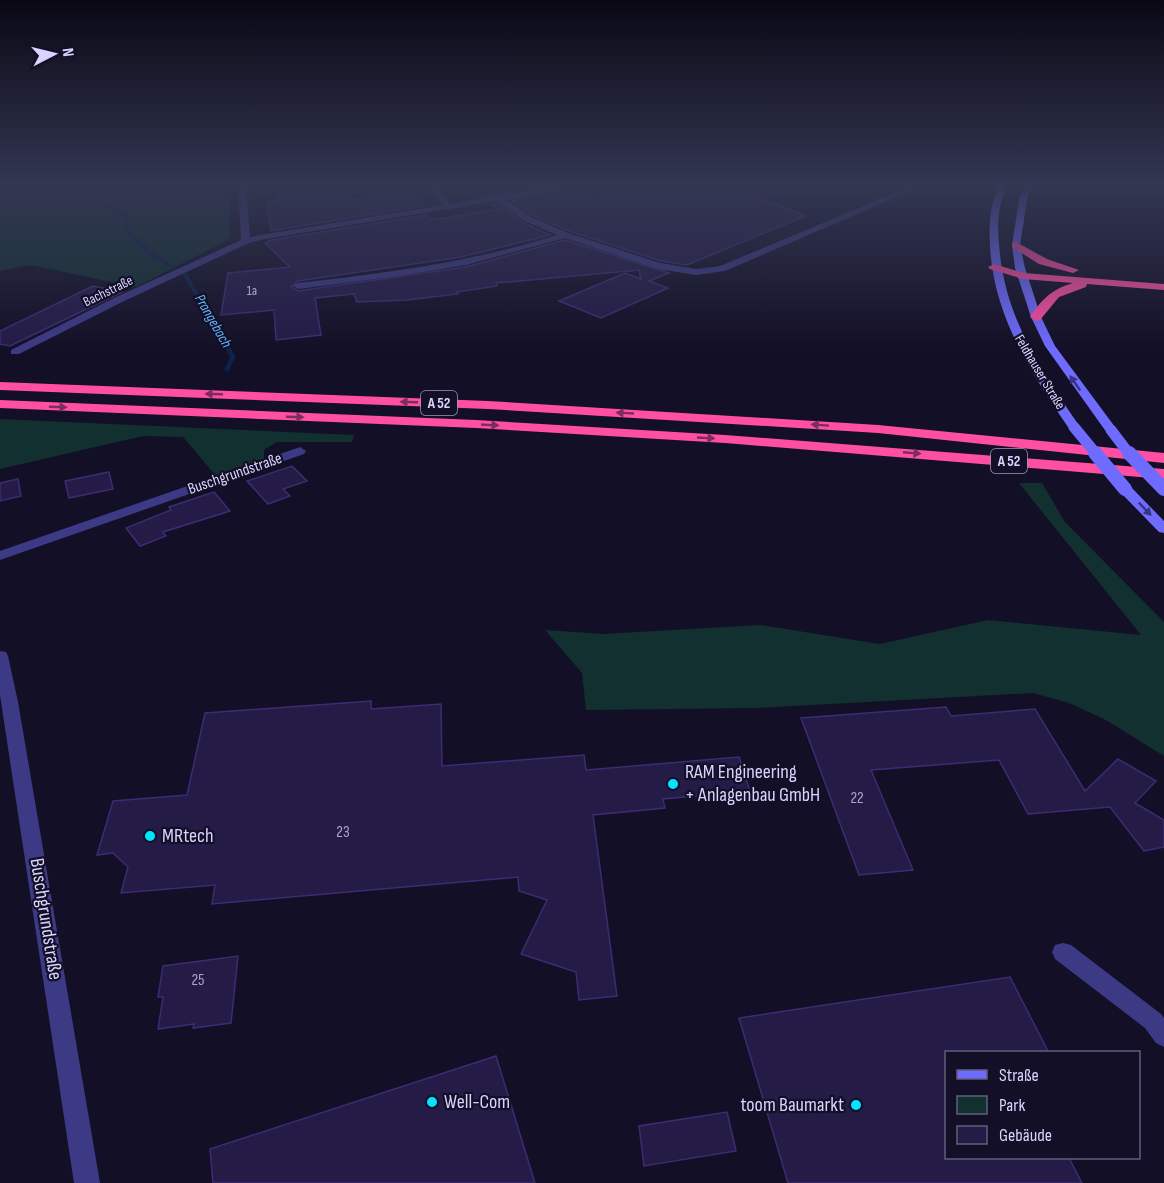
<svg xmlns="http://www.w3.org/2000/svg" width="1164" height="1183" font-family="'Sofia Sans Condensed',sans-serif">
	<rect width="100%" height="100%" fill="#130f26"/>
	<g fill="#12302f">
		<polygon points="0,185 78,185 86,192 161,185 229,185 230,239 136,287 30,265 0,271"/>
		<polygon points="0,419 354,435 352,442 277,442 264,450 264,460 216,476 183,437 143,436 0,469"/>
		<polygon points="1019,483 1042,483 1065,522 1164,622 1164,756 1106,720 1069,703 1033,693 756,708 586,710 582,673 545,630 603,634 760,625 880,644 988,620 1141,635"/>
	</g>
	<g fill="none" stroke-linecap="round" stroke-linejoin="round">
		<g stroke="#0c2248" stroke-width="4">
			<polyline points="67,185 112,210 124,213 127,218 127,231 152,254 173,267"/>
			<polyline points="185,274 202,304"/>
		</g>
		<polyline stroke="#0c2248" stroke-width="5" points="201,303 233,357 227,369"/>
	</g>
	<g fill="#241b47" stroke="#3b2d73" stroke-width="1.5">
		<polygon points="279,185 347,185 348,200 392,196 390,192 414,190 423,206 271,231 267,202 278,201"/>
		<polygon points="469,185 570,185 482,196"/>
		<polygon points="614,185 708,185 776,204 805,216 687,265 661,261 569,231 532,215 512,201 575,191 593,199 613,193"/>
		<polygon points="496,203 524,223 550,235 461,257 298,281 291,287 298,291 466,267 565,240 669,273 649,281 668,288 601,318 559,301 625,273 641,279 639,270 496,283 497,286 457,292 458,294 407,300 357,302 354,294 315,298 321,335 276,340 274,310 221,315 228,273 290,267 265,243 272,240 427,215 429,219 439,219 498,209 492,204"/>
		<polygon points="93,286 122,292 10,346 0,344 0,331"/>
		<polygon points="292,466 307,481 283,489 290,496 268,504 247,481"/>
		<polygon points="109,472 113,489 69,498 65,481"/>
		<polygon points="18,479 21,496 0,501 0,483"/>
		<polygon points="214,492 230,511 163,532 166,536 140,546 126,528 171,510 169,507"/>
		<polygon points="371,701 371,709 441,704 442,766 584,755 586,770 739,757 750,791 663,799 665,808 593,815 617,996 579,1000 576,972 521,954 547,900 519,891 518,877 212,904 215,885 121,893 128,867 113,853 97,855 113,801 187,795 205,713"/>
		<polygon points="946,707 951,716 1035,709 1085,791 1118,759 1156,781 1135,803 1164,820 1164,847 1144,851 1110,807 1028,814 999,760 871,770 913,870 859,875 801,718"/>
		<polygon points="238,956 231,1023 193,1028 194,1024 158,1029 163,997 158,997 163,966"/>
		<polygon points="1010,977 1049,1053 946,1053 946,1158 1069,1158 1082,1183 788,1183 739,1018"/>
		<polygon points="496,1056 535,1183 213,1183 210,1149"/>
		<polygon points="727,1112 736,1151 644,1166 639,1126"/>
	</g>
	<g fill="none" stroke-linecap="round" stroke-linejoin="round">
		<g fill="#3d3a85" fill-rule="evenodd">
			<path d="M238,185h8l4,52 193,-32 -17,-20h8l17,19 46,-9 89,-10 -4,2 -76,13 25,17 37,16 92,30 36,6 24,-3 194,-81h10l-199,86 -29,4 -38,-6 -93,-31 -99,27 -67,11 -101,13 -5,-3 5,-3c88,-10 175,-21 259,-48l-32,-14 -28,-20 -232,38 -16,4 -127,59 -103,52h-8v-4l103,-52 127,-58z"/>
			<polygon points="300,447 306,451 304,454 0,560 0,551"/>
			<polygon points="0,651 6,652 8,656 18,702 100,1183 74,1183 0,695"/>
			<polygon points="1063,943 1071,945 1161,1014 1164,1018 1164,1047 1156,1043 1145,1028 1055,959 1052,952 1055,945"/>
		</g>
		<g fill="#6f6bff" fill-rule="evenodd">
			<path d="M1000,185h8c-10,18 -11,39 -9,59 5,73 41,124 81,183l-2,3h-8c-39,-57 -76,-113 -80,-183 -1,-21 -1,-43 10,-62z"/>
			<polygon points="1026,185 1034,185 1028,194 1020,245 1025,268 1041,317 1055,346 1115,427 1115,433 1107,433 1045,346 1031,317 1015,268 1012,245 1020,194"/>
			<polygon points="1125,485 1130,486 1164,521 1164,533 1159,532 1120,492 1118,489"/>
		</g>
		<g fill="#ff4fa3" fill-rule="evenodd">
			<polygon points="1016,242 1047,259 1079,270 1073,273 1039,264 1012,247 1012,243"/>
			<path d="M994,264l30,9 140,11v6l-77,-6 -1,3 -27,10 -19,23 -4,1 -6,-4c12,-18 22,-28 43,-34l-50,-4 -33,-10 -2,-2z"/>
			<polygon points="0,382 488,401 878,425 1164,453 1164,463 878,433 488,409 0,390"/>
			<polygon points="0,400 476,420 725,435 1164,469 1164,479 725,443 476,428 0,408"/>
		</g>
		<g stroke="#6f6bff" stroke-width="11">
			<polyline points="1074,427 1097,455"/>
			<polyline points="1111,430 1130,455"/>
		</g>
		<g stroke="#6f6bff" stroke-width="14">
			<polyline points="1095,453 1125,489"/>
			<polyline points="1129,453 1164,489"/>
		</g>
	</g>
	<defs><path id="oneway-solid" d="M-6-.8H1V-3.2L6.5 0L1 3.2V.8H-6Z" transform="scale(1.5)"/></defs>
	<g fill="#38347d">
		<use href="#oneway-solid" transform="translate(1075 383) rotate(-125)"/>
		<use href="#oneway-solid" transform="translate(1145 509) rotate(46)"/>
	</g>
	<g fill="#7d2c5e">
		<use href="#oneway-solid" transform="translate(214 394) rotate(-178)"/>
		<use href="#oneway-solid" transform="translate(409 402) rotate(-178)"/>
		<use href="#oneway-solid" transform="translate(58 407) rotate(2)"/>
		<use href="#oneway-solid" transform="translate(625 413) rotate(-177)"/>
		<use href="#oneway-solid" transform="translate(295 417) rotate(2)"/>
		<use href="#oneway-solid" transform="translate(490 425) rotate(3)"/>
		<use href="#oneway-solid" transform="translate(820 425) rotate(-176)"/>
		<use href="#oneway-solid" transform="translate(706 438) rotate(3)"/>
		<use href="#oneway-solid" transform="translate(912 453) rotate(5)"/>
	</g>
	<linearGradient id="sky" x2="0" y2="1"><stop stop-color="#0a0815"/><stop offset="0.53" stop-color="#333752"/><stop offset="1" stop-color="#333752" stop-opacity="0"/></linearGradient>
	<rect width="1164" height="350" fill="url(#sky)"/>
	<g fill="#00e5ff" stroke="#130f26" stroke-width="2">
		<circle cx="673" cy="784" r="6"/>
		<circle cx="150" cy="836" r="6"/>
		<circle cx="432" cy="1102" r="6"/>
		<circle cx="856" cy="1105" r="6"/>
	</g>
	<g text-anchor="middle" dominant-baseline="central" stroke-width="4.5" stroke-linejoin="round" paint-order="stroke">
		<g font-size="14" fill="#aca6d1">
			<text x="252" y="290">1a</text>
		</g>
		<g font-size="14" fill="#d9d4ff" stroke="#130f26">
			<text transform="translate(108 291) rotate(-26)">Bachstraße</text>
			<text transform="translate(1040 372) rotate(59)">Feldhauser Straße</text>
		</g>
		<g font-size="15" font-style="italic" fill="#62b6ff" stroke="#130f26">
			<text transform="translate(213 321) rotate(60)">Prangebach</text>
		</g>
		<g fill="#130f26" stroke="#9e99be" stroke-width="1.5">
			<rect x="421" y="391" width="36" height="24" rx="4.5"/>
			<rect x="991" y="449" width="36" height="24" rx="4.5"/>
		</g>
		<g font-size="15" font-weight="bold" fill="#d9d4ff">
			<text x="439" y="403">A 52</text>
			<text x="1009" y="461">A 52</text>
		</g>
		<g font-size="16" fill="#d9d4ff" stroke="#130f26">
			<text transform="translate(235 474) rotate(-19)">Buschgrundstraße</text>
		</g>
		<g font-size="16" fill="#aca6d1">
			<text x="857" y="798">22</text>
			<text x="343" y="832">23</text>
			<text x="198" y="980">25</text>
		</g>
		<g font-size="20" fill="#d9d4ff" stroke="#130f26" text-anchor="start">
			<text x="685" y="772">RAM Engineering<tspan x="685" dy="23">+ Anlagenbau GmbH</tspan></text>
			<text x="162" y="836">MRtech</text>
			<text x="444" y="1102">Well-Com</text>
			<text x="844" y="1105" text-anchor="end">toom Baumarkt</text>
		</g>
		<g font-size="20" fill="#d9d4ff" stroke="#130f26">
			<text transform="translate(46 919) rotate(81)">Buschgrundstraße</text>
		</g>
	</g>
	<rect x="945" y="1051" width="195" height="108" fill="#130f26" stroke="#625e7d" stroke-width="1.5"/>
	<rect x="957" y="1070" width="30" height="9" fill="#6f6bff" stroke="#625e7d" stroke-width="1.5"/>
	<text x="999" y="1081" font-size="18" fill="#d9d4ff">Straße</text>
	<rect x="957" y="1096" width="30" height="18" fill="#12302f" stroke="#625e7d" stroke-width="1.5"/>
	<text x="999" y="1111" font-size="18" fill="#d9d4ff">Park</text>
	<rect x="957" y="1126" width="30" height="18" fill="#241b47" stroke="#625e7d" stroke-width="1.5"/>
	<text x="999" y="1141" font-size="18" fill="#d9d4ff">Gebäude</text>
	<g transform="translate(54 54) rotate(83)" stroke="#130f26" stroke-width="4.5" paint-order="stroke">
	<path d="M0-4.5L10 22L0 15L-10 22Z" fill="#d9d4ff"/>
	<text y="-9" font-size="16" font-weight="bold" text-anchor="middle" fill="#d9d4ff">N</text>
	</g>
</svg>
